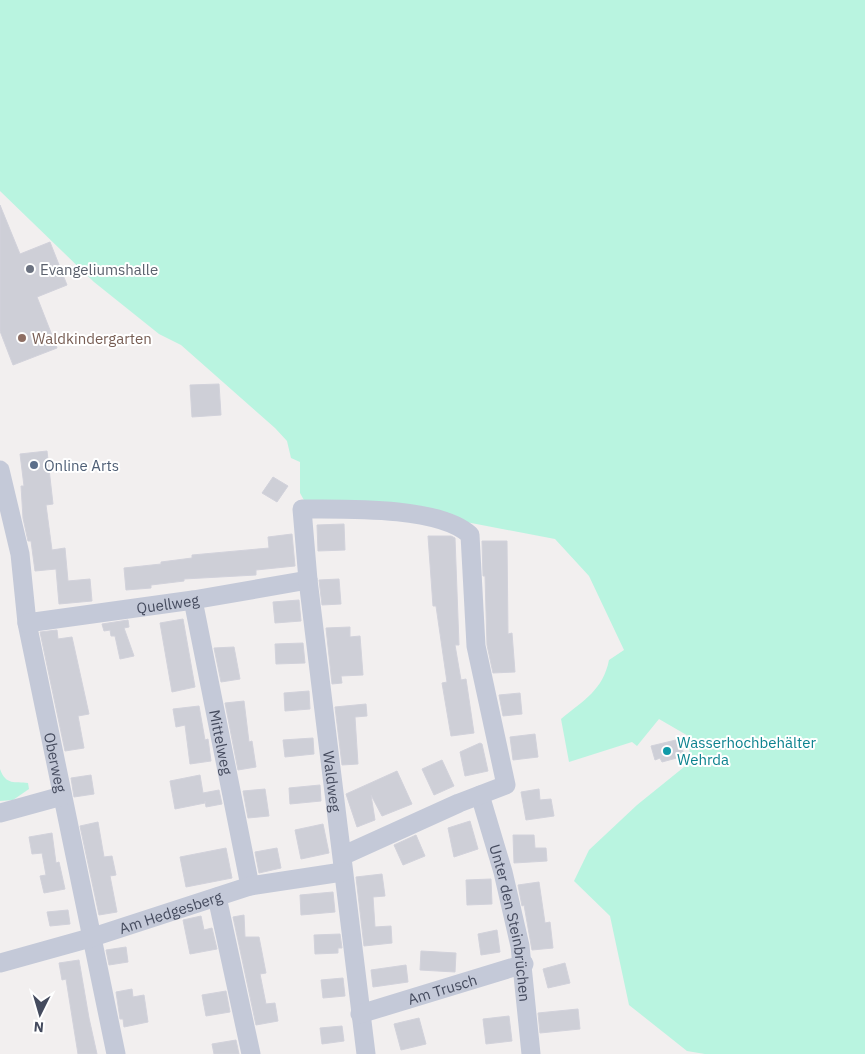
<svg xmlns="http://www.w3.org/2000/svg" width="865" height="1054" font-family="'IBM Plex Sans',sans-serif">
	<rect width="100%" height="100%" fill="#f2efef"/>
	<g fill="#b9f4e0">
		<path d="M0,0h865v1054h-160l-18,-3 -58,-46 -19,-89 -36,-35 15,-31 48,-45 52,-42 1,-26 -31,-18 -22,27 -5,-4 -63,20 -8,-43c23,-19 42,-29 48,-59l15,-10 -35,-74 -34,-37 -89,-17 -3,4 -158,-24 -5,-9v-31l-9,-4 -4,-17 -12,-13 -94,-83 -22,-11 -65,-52 -94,-91z"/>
		<path d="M0,769c6,17 15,12 28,14l1,6 -16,11 -13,1z"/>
	</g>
	<g fill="#cecfd7" stroke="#d2d2db">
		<polygon points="0,205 20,254 50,242 67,285 37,297 57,348 13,365 0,331"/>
		<polygon points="219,384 221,415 192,417 190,385"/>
		<polygon points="47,451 53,504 46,505 52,550 65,548 68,581 90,579 92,601 59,604 56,569 35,571 31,541 28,541 23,518 21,486 24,486 20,454"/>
		<polygon points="273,477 288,486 277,502 262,493"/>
		<polygon points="344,524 345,550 318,551 317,525"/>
		<polygon points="292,534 295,566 256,570 256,575 184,579 184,581 151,585 151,588 126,590 124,568 161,564 161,562 192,558 192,555 269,548 268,537"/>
		<polygon points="428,536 451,536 455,538 459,645 455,645 461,680 466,679 474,733 451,736 442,683 447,682 436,606 433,606"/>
		<polygon points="482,541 507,541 508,634 512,633 515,672 493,673 487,645 485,576 483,576"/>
		<polygon points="339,579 341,604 322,605 319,580"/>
		<polygon points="299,600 301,621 275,623 273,602"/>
		<polygon points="183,619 195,687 172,692 160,623"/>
		<polygon points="128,620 129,627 124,628 134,656 120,659 115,636 111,636 110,630 104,631 102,624"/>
		<polygon points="350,627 350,637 360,636 363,675 341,676 342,683 332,684 326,628"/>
		<polygon points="57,630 58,639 72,637 89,714 78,716 84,748 65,751 40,632"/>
		<polygon points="303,643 305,663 276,664 275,644"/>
		<polygon points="234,647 240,679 221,682 214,648"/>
		<polygon points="309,691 310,709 285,711 284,693"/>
		<polygon points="520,693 522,714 503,716 499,695"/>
		<polygon points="244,701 249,742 252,741 256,767 238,770 225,703"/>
		<polygon points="366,704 367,716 355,717 358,764 342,765 335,707"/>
		<polygon points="199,706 205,740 208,739 211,761 190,764 185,725 176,727 173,709"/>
		<polygon points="535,734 538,757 513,760 510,737"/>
		<polygon points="313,738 314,754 285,757 283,740"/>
		<polygon points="680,739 684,756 662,762 660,758 655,760 651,746"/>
		<polygon points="480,743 482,744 488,771 465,776 460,752"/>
		<polygon points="442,760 454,786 434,795 422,769"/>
		<polygon points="397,771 412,804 382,816 371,795 375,820 357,827 346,794"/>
		<polygon points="91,775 94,794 74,797 71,778"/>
		<polygon points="200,775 203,793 219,790 222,804 206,807 205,801 205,803 175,809 170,781"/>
		<polygon points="320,785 321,801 290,804 289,788"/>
		<polygon points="265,789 269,816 248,818 243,791"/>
		<polygon points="539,789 540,800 551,799 554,816 526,820 521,792"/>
		<polygon points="470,821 478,849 454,857 448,828"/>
		<polygon points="98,822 104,857 112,856 116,875 110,876 117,912 99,915 80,826"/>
		<polygon points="323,824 329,853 301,859 295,830"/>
		<polygon points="52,833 56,863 59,862 65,889 44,893 40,876 46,875 42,853 32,854 29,837"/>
		<polygon points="416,835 425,856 403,865 394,845"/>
		<polygon points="513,835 534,835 535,848 546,848 547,861 514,863"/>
		<polygon points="226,848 232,878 186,887 180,857"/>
		<polygon points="277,848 281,868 259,873 255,852"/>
		<polygon points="382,874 385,896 373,897 375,927 391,926 392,943 364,946 356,877"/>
		<polygon points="491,879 492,904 467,905 466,880"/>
		<polygon points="539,882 545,923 550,922 553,948 532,950 524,905 522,906 518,885"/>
		<polygon points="333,892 335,912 301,915 300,895"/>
		<polygon points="68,910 70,924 50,926 47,912"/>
		<polygon points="244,915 245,937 259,937 266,973 260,974 266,1004 275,1003 278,1021 256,1025 233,917"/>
		<polygon points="201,916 204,930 212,928 217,949 190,954 183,920"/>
		<polygon points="497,930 500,952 481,955 478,934"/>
		<polygon points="340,934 342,948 338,948 338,953 315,954 314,935"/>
		<polygon points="126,947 128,962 109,965 106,950"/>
		<polygon points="421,951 456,953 455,972 420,970"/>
		<polygon points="79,960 89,1018 97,1054 78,1054 66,979 62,980 59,963"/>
		<polygon points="565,963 570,983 548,988 543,969"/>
		<polygon points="406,965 408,982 373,987 371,970"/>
		<polygon points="343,978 345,996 323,998 321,980"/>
		<polygon points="132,989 133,997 144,995 148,1022 124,1027 123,1019 120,1019 116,992"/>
		<polygon points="226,991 230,1012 206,1016 202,995"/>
		<polygon points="578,1009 580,1029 540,1033 538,1013"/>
		<polygon points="509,1016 512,1041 486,1044 483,1019"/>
		<polygon points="419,1018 426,1044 401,1050 394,1024"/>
		<polygon points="342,1026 344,1041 322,1044 320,1028"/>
		<polygon points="236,1040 239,1054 214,1054 212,1044"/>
	</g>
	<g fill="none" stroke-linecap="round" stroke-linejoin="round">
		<g stroke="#c4c9d8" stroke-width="19">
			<path id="s1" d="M0,470l20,84 7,69 89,431"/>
			<path id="s2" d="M193,600l57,286"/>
			<path id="s3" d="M27,623l166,-23 115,-20"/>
			<path id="s4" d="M480,795l23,77 17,74 11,108"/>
			<polyline points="0,813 62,796"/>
			<path id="s5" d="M342,856l117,-53 47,-18 -30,-139 -6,-111c-31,-29 -127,-26 -168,-26l6,71 58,474"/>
			<polyline points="217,897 251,1054"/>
			<path id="s6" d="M0,963l90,-25 160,-52 92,-14"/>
			<path id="s7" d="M360,1014l164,-50"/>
		</g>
	</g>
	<circle fill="#6b7280" stroke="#fff" stroke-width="2" cx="30" cy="269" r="5"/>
	<circle fill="#8d6e63" stroke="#fff" stroke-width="2" cx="22" cy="338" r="5"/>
	<circle fill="#5c6f8a" stroke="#fff" stroke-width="2" cx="34" cy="465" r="5"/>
	<circle fill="#0f9aa8" stroke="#fff" stroke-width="2" cx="667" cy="751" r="5"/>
	<g text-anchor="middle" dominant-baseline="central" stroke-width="4" stroke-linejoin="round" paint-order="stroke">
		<g font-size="15" fill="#5b616d" stroke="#fff" text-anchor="start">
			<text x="40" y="269">Evangeliumshalle</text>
		</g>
		<g font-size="15" fill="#785e54" stroke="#fff" text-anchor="start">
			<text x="32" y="338">Waldkindergarten</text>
		</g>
		<g font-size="15" fill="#4e5e75" stroke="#fff" text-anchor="start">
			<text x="44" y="465">Online Arts</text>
		</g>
		<g font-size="15" fill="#454b5e" stroke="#fff">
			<text stroke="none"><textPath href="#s3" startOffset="142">Quellweg</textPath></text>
			<text stroke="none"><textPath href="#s2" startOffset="145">Mittelweg</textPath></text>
			<text stroke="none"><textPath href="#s1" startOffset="298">Oberweg</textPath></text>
			<text stroke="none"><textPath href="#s5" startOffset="879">Waldweg</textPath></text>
			<text stroke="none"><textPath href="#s6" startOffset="178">Am Hedgesberg</textPath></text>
			<text stroke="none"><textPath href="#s4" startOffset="132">Unter den Steinbrüchen</textPath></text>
			<text stroke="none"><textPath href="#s7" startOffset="86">Am Trusch</textPath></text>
		</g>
		<g font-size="15" fill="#0d838f" stroke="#fff" text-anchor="start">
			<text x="677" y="742">Wasserhochbehälter<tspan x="677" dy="17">Wehrda</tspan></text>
		</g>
	</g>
	<g transform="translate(40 1014) rotate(185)" stroke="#ffffff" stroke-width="4" paint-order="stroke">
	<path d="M0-4L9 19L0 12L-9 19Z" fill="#454b5e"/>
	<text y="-8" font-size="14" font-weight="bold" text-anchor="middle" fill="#454b5e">N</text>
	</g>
</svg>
